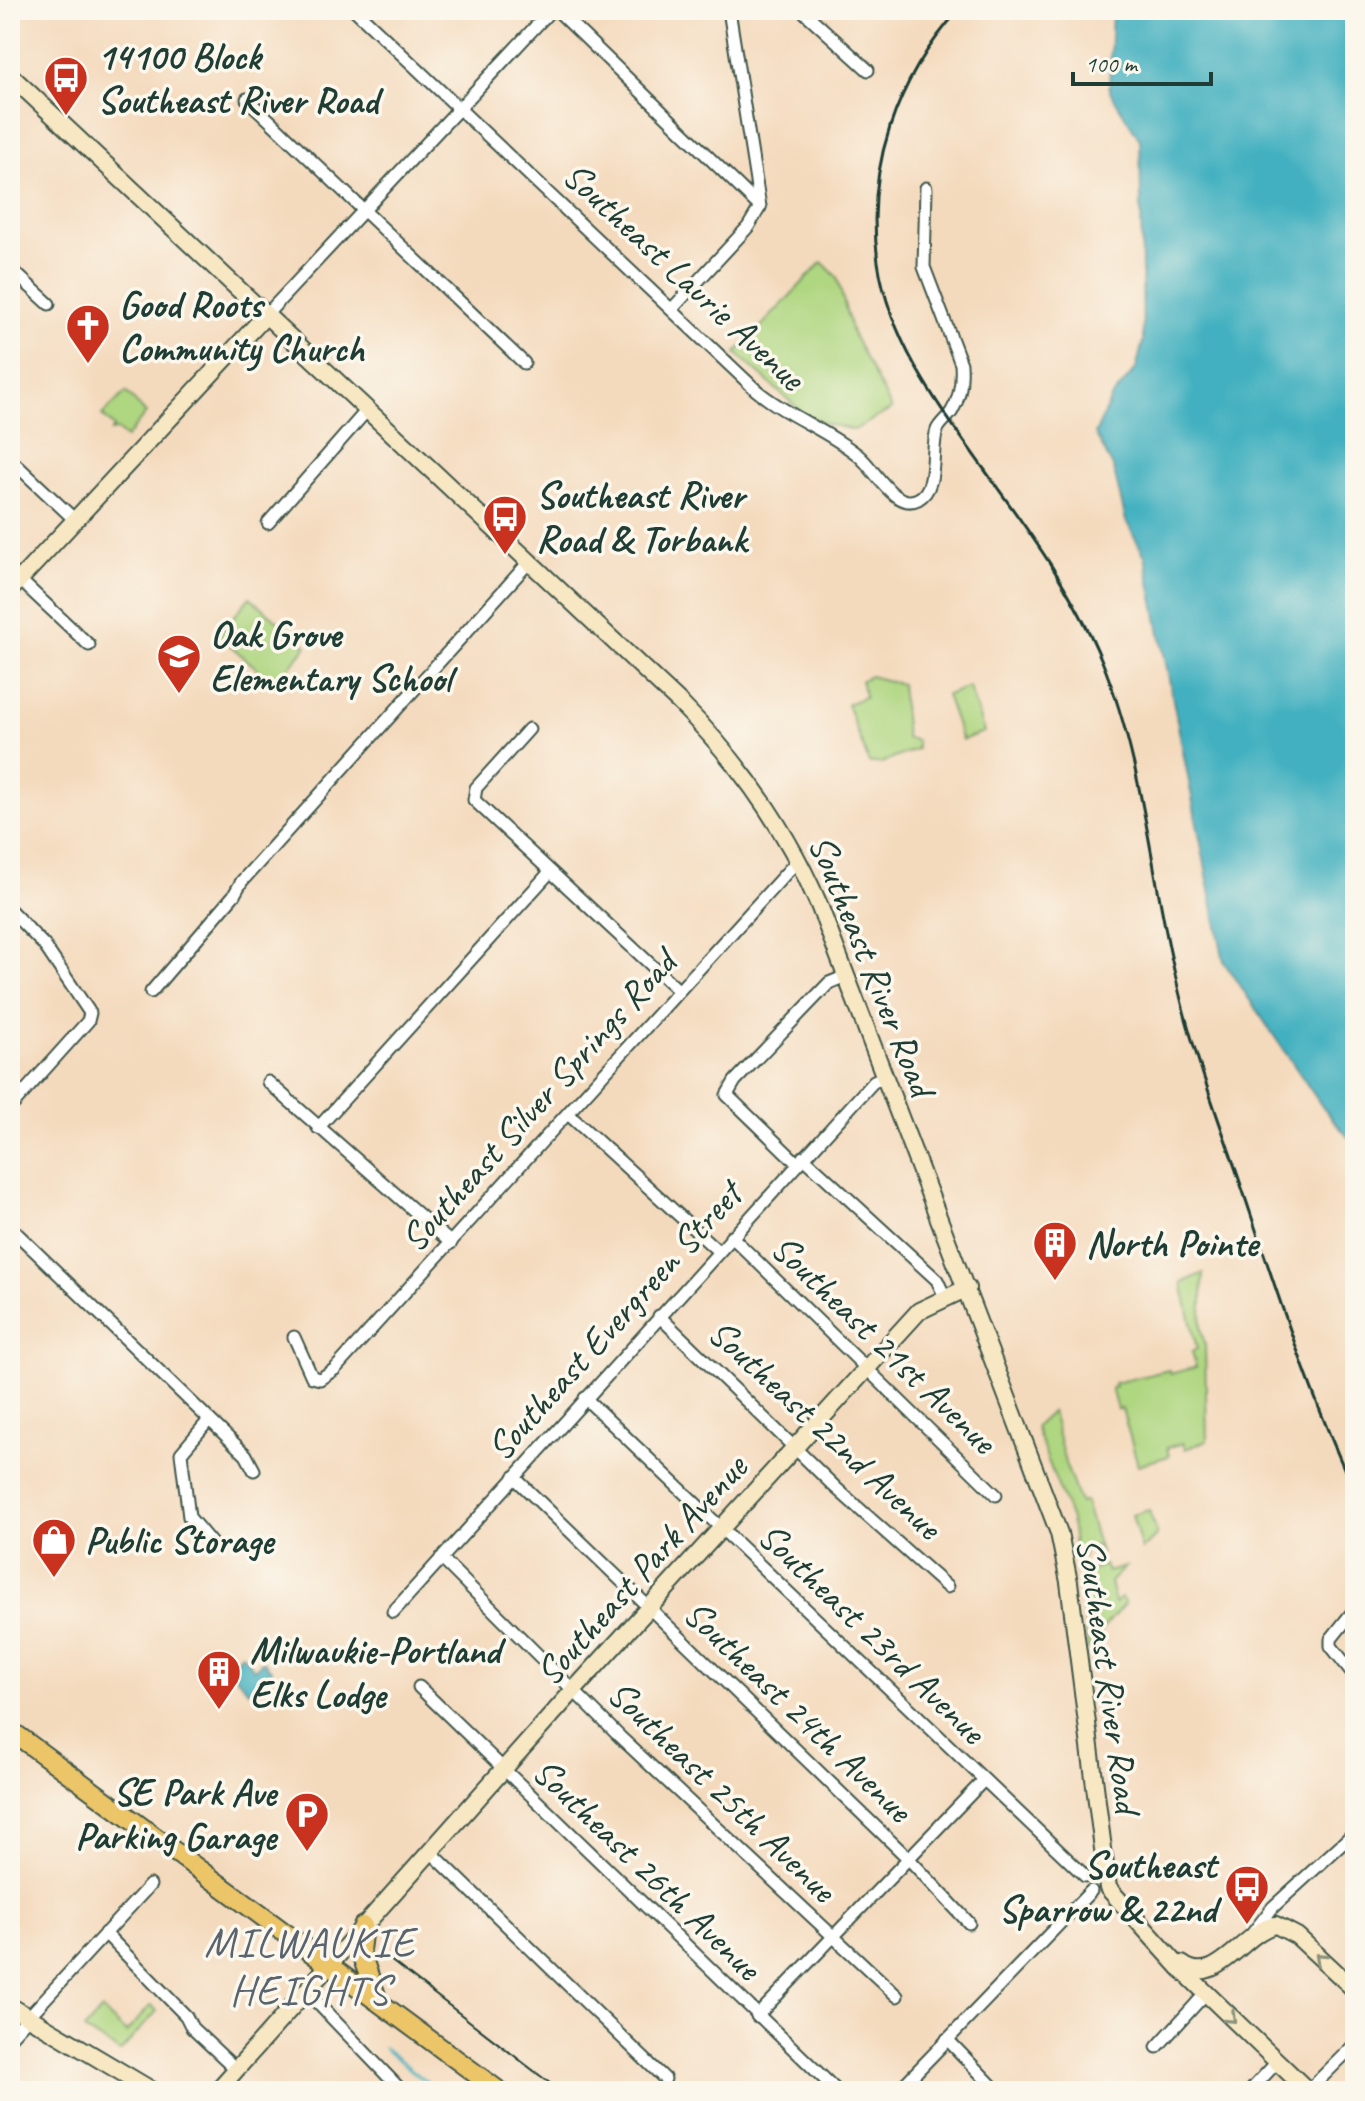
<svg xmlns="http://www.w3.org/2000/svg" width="1365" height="2101" font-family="Caveat,sans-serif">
	<rect width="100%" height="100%" fill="#fbf7ec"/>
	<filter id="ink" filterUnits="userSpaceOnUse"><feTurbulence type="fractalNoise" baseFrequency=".0125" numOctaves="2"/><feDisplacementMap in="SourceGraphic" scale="16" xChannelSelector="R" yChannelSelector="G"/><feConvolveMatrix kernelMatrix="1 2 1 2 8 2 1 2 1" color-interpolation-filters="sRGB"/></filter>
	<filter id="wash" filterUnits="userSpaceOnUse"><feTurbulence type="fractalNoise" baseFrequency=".006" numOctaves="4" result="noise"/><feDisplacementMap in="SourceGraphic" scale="32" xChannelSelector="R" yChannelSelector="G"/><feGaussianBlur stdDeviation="1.8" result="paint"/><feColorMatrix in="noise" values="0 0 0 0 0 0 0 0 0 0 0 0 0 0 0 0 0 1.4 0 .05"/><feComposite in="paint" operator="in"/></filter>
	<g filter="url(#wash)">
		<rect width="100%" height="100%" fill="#f4dabd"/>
		<g fill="#afd680" stroke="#678a5a" stroke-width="2">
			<polygon points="822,262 837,277 852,333 892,409 854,430 827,424 804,414 736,353"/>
			<polygon points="126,392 146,413 126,438 117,430 111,431 114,427 102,415"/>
			<polygon points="250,597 307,646 275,684 218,635"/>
			<polygon points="870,676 901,684 906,738 916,740 917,749 881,763 869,763 847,704 865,697 861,680"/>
			<polygon points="969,687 984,732 962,740 946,695"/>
			<polygon points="1203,1273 1201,1328 1205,1345 1207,1441 1185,1449 1183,1443 1167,1448 1169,1456 1138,1465 1122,1409 1117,1410 1111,1388 1115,1387 1114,1383 1169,1370 1170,1374 1196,1367 1192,1351 1197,1349 1182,1283"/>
			<polygon points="1052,1411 1065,1463 1080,1503 1085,1502 1101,1555 1097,1546 1085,1546 1083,1557 1075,1555 1071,1520 1035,1427"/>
			<polygon points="1149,1510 1157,1535 1142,1550 1132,1515"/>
			<polygon points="1104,1565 1107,1572 1125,1567 1110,1582 1115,1603 1121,1598 1125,1603 1100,1632 1103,1640 1088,1649 1080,1580 1090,1570"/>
			<polygon points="151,2005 157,2011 120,2052 84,2030 102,2010 126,2033"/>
		</g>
		<g fill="#43b0c0" stroke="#31767a" stroke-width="2">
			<polygon points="1112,10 1355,10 1355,1145 1323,1108 1224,962 1145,556 1126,521 1113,467 1095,434 1111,398 1136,369 1143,341 1140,140 1109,90"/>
			<polygon points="242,1654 254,1669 263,1661 272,1671 248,1691 228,1666"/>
		</g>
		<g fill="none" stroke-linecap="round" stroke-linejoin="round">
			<polyline stroke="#43b0c0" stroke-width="3" points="384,2048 438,2091"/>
		</g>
	</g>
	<g filter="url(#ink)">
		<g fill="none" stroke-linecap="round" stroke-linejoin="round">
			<g stroke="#3f5549" stroke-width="15">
				<g id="street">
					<path d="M355,10l401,380c32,27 72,40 103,66 15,12 36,55 59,43 21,-11 12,-50 19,-69 3,-7 11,-12 15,-19 8,-13 10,-32 9,-47l-37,-97 2,-79"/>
					<polyline points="557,10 760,207"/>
					<polyline points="729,10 760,207"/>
					<polyline points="802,10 868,70"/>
					<polyline points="247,99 524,363"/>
					<polyline points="10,268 49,304"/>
					<polyline points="672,309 748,227 760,207"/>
					<polyline points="266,315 551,10"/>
					<polyline points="10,459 75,520"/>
					<polyline points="268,523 368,409"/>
					<polyline points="20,580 89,645"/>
					<polyline points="529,729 476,788 474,800 678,990"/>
					<polyline points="10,910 44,945 90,1013 88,1021 10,1108"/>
					<polyline points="151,992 234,895 242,881 530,561"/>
					<polyline points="268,1082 451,1243"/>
					<polyline points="568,1114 718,1251"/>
					<polyline points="318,1128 550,872"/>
					<polyline points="803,1157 937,1280 945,1297"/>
					<polyline points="797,1163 727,1095 735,1081 829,983 846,976"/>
					<polyline points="10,1227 246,1455 254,1470"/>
					<polyline points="731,1236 996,1495"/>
					<polyline points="659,1316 836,1488 947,1587"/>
					<polyline points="294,1337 312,1377 320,1379 335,1369 798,860"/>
					<polyline points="585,1398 1085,1876"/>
					<polyline points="209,1420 181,1453 189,1517 211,1543"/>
					<polyline points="514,1477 909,1859 969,1923"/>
					<polyline points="441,1558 620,1737 897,1996"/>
					<polyline points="1355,1609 1331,1639 1331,1646 1355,1676"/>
					<polyline points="393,1612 874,1081 885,1076"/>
					<polyline points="419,1687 837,2091"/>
					<polyline points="432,1853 665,2079"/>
					<polyline points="105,1933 186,2016 192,2028 237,2070"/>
					<polyline points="1252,1934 1273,1907 1355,1832"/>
					<polyline points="306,1991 402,2091"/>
					<polyline points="757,2016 982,1782"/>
					<polyline points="10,2037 150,1885"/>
					<polyline points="947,2039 997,2091"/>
					<polyline points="1157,2047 1205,1994"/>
					<polyline points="898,2091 1091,1891"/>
					<polyline points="1250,2091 1277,2062"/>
					<polyline points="1308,2091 1355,2044"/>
				</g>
			</g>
			<g stroke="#3f5549" stroke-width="20">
				<g id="secondary">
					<path d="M10,75l671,629c59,59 105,124 138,201l240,628 10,49 39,306 72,80 128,123"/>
					<polyline points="10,590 266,315"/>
					<path d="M1182,1964c34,26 62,-34 94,-39l21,11 58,54"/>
					<polyline points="10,2006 153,2091"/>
					<polyline points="217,2091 574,1690 919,1311 967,1288"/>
				</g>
			</g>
			<g stroke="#3f5549" stroke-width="22">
				<g id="primary">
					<polyline points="10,1730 499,2091"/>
					<polyline points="363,1926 360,1951 378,2001"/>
				</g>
			</g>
			<use href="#street" stroke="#fff" stroke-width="11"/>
			<use href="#secondary" stroke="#f7e8c3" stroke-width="16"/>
			<use href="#primary" stroke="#ecc569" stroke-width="18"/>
			<polyline stroke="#1f3d34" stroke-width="2" points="385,1956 560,2091"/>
			<path stroke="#1f3d34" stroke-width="3" d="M959,10c-63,69 -94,159 -81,252 12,80 60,143 106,207 44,61 89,122 118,192 42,103 49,215 75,322 16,71 43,139 66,208 34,102 67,204 112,302"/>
		</g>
		<defs><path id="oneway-chevron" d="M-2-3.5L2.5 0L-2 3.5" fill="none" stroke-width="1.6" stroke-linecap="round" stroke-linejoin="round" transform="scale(2)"/></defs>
		<g stroke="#8b927c">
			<use href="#oneway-chevron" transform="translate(1320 1958) rotate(-137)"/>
			<use href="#oneway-chevron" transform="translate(1231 2018) rotate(43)"/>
		</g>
	</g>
	<defs>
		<g id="bus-pin" transform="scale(2.3)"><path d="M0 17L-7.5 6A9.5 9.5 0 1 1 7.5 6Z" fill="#c8321e" stroke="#fbf7ec"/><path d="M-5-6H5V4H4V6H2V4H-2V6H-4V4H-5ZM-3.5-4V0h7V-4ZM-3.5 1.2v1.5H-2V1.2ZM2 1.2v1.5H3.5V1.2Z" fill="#fff"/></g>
		<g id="church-pin" transform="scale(2.3)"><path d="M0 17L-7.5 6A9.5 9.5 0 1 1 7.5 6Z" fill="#c8321e" stroke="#fbf7ec"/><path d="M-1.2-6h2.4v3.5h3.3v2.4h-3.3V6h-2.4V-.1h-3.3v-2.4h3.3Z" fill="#fff"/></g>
		<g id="school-pin" transform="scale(2.3)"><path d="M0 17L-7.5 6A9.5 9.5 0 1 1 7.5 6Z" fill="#c8321e" stroke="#fbf7ec"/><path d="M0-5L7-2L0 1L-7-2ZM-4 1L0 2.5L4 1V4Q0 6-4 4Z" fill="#fff"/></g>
		<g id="building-pin" transform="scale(2.3)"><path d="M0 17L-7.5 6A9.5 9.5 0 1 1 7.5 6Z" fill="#c8321e" stroke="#fbf7ec"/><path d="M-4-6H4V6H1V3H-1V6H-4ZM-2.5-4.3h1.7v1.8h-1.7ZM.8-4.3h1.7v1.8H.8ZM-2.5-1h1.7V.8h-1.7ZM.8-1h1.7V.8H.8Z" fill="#fff"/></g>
		<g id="shop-pin" transform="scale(2.3)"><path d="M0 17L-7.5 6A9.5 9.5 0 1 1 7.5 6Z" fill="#c8321e" stroke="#fbf7ec"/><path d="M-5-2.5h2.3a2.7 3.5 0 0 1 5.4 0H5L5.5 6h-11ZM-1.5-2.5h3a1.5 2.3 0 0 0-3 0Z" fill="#fff"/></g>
		<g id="parking-pin" transform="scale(2.3)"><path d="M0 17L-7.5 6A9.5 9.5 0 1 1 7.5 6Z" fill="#c8321e" stroke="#fbf7ec"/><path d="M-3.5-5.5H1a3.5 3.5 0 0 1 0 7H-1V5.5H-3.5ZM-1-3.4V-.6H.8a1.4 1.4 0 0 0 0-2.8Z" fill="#fff"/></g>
	</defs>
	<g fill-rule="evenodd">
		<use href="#bus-pin" x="66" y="78"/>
		<use href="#church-pin" x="88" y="326"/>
		<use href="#bus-pin" x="505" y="517"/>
		<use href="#school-pin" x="179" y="656"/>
		<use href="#building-pin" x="1055" y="1243"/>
		<use href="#shop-pin" x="54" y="1540"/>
		<use href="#building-pin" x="219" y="1672"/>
		<use href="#parking-pin" x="307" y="1814"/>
		<use href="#bus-pin" x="1247" y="1887"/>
	</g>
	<g text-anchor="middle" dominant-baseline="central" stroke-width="7" stroke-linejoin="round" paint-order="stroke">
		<g font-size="38" font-weight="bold" fill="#1f3d34" stroke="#fbf7ec" text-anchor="start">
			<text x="97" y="56">14100 Block<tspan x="97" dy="44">Southeast River Road</tspan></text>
			<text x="119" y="304">Good Roots<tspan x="119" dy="44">Community Church</tspan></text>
			<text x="536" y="495">Southeast River<tspan x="536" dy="44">Road &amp; Torbank</tspan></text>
			<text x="210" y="634">Oak Grove<tspan x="210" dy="44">Elementary School</tspan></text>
			<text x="1086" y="1243">North Pointe</text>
			<text x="85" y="1540">Public Storage</text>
			<text x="250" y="1650">Milwaukie-Portland<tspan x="250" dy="44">Elks Lodge</tspan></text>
			<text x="276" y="1792" text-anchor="end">SE Park Ave<tspan x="276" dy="44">Parking Garage</tspan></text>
			<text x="1216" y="1865" text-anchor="end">Southeast<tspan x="1216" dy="44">Sparrow &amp; 22nd</tspan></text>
		</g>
		<g font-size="38" fill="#1f3d34" stroke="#fbf7ec">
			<text transform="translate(684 276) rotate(43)">Southeast Laurie Avenue</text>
			<text transform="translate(872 965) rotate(68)">Southeast River Road</text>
			<text transform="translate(538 1101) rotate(-48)">Southeast Silver Springs Road</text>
			<text transform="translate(614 1321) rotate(-48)">Southeast Evergreen Street</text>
			<text transform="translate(884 1344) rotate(44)">Southeast 21st Avenue</text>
			<text transform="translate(825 1429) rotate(43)">Southeast 22nd Avenue</text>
			<text transform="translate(641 1570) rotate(-48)">Southeast Park Avenue</text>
			<text transform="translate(872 1633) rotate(44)">Southeast 23rd Avenue</text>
			<text transform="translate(1109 1675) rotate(82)">Southeast River Road</text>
			<text transform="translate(798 1711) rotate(44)">Southeast 24th Avenue</text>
			<text transform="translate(722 1791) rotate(44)">Southeast 25th Avenue</text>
			<text transform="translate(647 1869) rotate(44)">Southeast 26th Avenue</text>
		</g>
		<g font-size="42" letter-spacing="2" fill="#5a646e" stroke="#fbf7ec">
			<text x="310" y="1942">MILWAUKIE<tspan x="310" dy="48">HEIGHTS</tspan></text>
		</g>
	</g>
	<rect width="1365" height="2101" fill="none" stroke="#fbf7ec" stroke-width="40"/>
	<path d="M1073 72v12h138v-12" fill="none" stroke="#1f3d34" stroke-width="4"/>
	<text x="1085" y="72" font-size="24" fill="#1f3d34" stroke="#fbf7ec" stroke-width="6" paint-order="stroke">100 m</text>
</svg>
